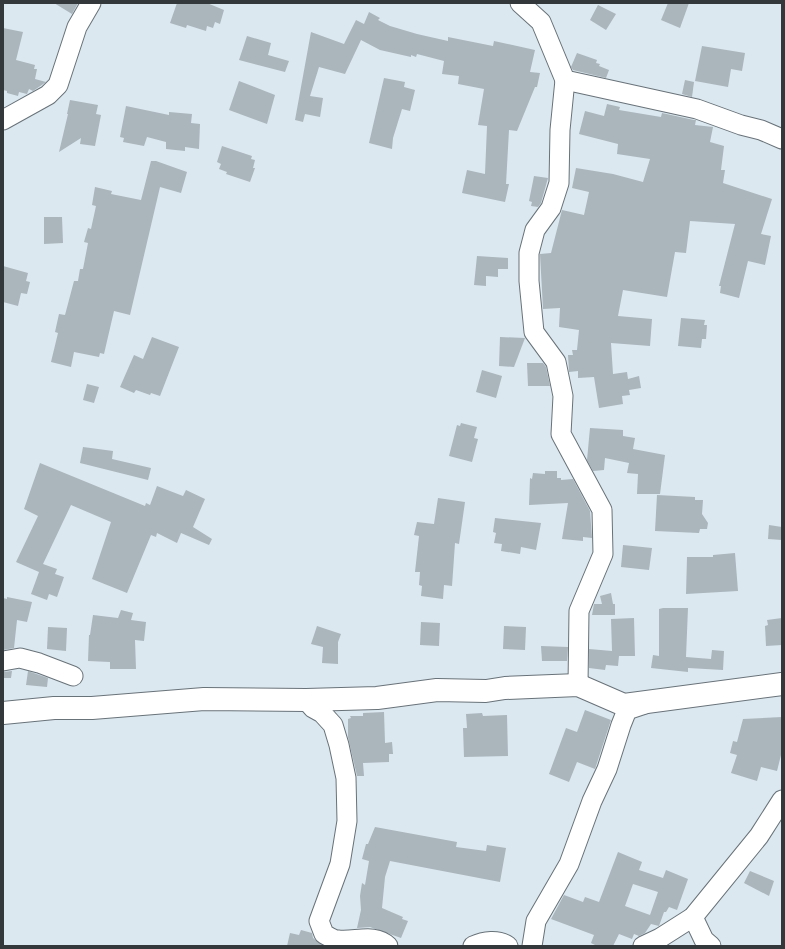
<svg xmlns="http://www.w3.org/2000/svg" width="785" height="949" font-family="'Golos Text',sans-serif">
	<rect width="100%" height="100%" fill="#dce8ef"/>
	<g fill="#aab5bc" fill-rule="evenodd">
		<polygon points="54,3 78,3 72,14"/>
		<polygon points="177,3 207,3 224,10 220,24 215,22 213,28 207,26 206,31 187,25 186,28 170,23"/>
		<polygon points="668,3 689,3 680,28 661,20"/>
		<polygon points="598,5 616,14 606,30 590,20"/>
		<polygon points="369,12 380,18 378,20 390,26 417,34 448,41 448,37 493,46 494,41 535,50 530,72 540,73 537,87 535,87 517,131 509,130 506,184 509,184 505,202 462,193 467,170 485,174 487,126 478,125 484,89 458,84 459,76 442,74 444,61 417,54 416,57 411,55 411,57 380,50 361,40 345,74 319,67 310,96 323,98 320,117 305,114 303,122 295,120 311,32 344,44 356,20 364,24"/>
		<polygon points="3,28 23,32 16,60 35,65 34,69 37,69 35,79 46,82 33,91 29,89 27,94 19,92 18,96 7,93 7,91 3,90"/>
		<polygon points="247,36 271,43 268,55 289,61 285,72 239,60"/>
		<polygon points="702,46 745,53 742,71 731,69 728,87 695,81"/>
		<polygon points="577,53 597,60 596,63 600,64 599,66 609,70 606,78 573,70 571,67"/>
		<polygon points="384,78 405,82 404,87 415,90 410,111 402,109 393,138 392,149 369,143"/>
		<polygon points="685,80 694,82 692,97 682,94"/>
		<polygon points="239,81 275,95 267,124 229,110"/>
		<polygon points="70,100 98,105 96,114 101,115 95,146 80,144 81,138 59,152 68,114 67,114"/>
		<polygon points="607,104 620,107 619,110 661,117 662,113 694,120 696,120 695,125 713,127 710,142 724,146 721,170 725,170 723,183 772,199 761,234 771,236 765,265 748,261 739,298 720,293 721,286 719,286 735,224 690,221 686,253 675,252 667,297 623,290 618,316 652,319 650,346 611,343 613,374 627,372 628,379 639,376 641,388 629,390 630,395 622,396 623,404 599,408 594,377 578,378 578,371 569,372 568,355 573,355 572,350 577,350 579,330 559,327 560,308 543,309 540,254 551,253 562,210 584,215 589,192 572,188 576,168 613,174 643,182 650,159 617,154 618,144 579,134 585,111 604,116"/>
		<polygon points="126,106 169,115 169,112 192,114 191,123 200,124 199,149 185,147 185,151 166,149 166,142 147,137 144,146 123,142 124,138 120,137"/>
		<polygon points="222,146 252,156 251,159 255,160 253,168 255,168 250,182 226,174 227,172 219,169 221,164 217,162"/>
		<polygon points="151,161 156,161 187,172 181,193 160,187 130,315 114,311 104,354 100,353 99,357 74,352 71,367 51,362 58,333 55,332 59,314 65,315 74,281 78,281 80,269 83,269 88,243 84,242 88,228 91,229 96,206 92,205 95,187 112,191 111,194 141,200"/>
		<polygon points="534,176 548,178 541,203 538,207 531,206 532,202 529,201"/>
		<polygon points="44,217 62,217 63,243 44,244"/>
		<polygon points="477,256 508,258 508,269 498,269 498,277 486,276 486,286 474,285"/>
		<polygon points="3,266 28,273 26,281 30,282 27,294 21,293 18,306 3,302"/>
		<polygon points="681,318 705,320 704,325 707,325 706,339 702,339 701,348 678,346"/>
		<polygon points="152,337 179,347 160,396 151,393 150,395 136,390 134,393 120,387 134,355 143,359"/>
		<polygon points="500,337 525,338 514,367 499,366"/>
		<polygon points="527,363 543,363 546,367 550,386 528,386"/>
		<polygon points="482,370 502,376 496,398 476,392"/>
		<polygon points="87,384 99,387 94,403 83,400"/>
		<polygon points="461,423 477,427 474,438 478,439 472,462 449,456 457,425 460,426"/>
		<polygon points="590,428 623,430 623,436 635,438 633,449 665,455 660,494 637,494 638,474 627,473 629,463 605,458 604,470 593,471 587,460"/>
		<polygon points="83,447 113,451 112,459 151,468 148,480 80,463"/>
		<polygon points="40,463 145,506 146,503 150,505 157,486 183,496 186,490 205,499 193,527 212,539 209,545 181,533 177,543 157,533 156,537 151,535 127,593 92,579 111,522 71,505 43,564 57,569 55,574 64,577 57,597 49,594 47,600 31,594 39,572 16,562 38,516 24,509"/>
		<polygon points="545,471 557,471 557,478 561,478 561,480 573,479 590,511 592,538 583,537 583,541 562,539 568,503 529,505 530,478 532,479 533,473 545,474"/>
		<polygon points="657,495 695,497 695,500 703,500 702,514 708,523 707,529 700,529 699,533 655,531"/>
		<polygon points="438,498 465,502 459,544 455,543 452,586 444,585 443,599 421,596 422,586 419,585 420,572 415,572 419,536 414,535 417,522 434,524"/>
		<polygon points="495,518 541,523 536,550 521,547 520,554 501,551 502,544 494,543 496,533 493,532"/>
		<polygon points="769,525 782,527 782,540 768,539"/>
		<polygon points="623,545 652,548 649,570 621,567"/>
		<polygon points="735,553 738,591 686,594 687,557 713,557 713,555"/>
		<polygon points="611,593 613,604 615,604 615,615 592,615 594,604 602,604 600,596"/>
		<polygon points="7,597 32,602 27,622 17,620 14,648 3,650 3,598 7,599"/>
		<polygon points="663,608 688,608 686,657 711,659 712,650 724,651 723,670 688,668 688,672 651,668 653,655 659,656 659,609"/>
		<polygon points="121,610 133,613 131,620 146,622 144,641 135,640 136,669 110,669 110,662 88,661 89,635 90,635 93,615 118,618"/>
		<polygon points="634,618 635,656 619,656 618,666 606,665 605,670 589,668 589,649 612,651 611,619"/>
		<polygon points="782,618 782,645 766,646 765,626 768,625 767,620"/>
		<polygon points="421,622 440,623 439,646 420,645"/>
		<polygon points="317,626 341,634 338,642 338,664 322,663 323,647 311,644"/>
		<polygon points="504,626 526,627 525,650 503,649"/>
		<polygon points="48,627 67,628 66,651 47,649"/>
		<polygon points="541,646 568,647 567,661 542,661"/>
		<polygon points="12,671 11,678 3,678 3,672"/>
		<polygon points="28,671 48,678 47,687 26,685"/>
		<polygon points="585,710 611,720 595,769 577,762 569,782 549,774 566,728 577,732"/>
		<polygon points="384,712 385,743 392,742 393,754 389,754 389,762 363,763 364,776 357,776 348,737 348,719 351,718 350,716 363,716 363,713"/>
		<polygon points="482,713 483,716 507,715 508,756 464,757 463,728 467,728 466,714"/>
		<polygon points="782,717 782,751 777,771 761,767 757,781 731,773 737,755 730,753 733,741 737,742 743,719"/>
		<polygon points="375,827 457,842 456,847 486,851 487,845 506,848 500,882 390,861 385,877 382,908 403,917 402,919 408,921 401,938 370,927 357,928 361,910 360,896 362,883 365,885 369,861 362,859 366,844 368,844"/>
		<path d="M618,852l24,10 -3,8 24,8 3,-8 22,9 -11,31 -8,-3 -3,5h-2l-5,14 -8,-2 -6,9 -6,3 -5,-2 -2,5 -13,-5 -6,12h-16l-6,-3 3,-8 -43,-16 13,-24 19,7 2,-5 14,5zM633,884l25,8 -8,23 -25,-9z"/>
		<polygon points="750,871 774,881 769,896 744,883"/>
		<polygon points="301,930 312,933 313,938 323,946 287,946 290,933 299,935"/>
	</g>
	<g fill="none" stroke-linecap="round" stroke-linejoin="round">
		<g stroke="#687279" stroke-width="21">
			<g id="minor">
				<polyline points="520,3 541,22 565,80 697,109 741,125 761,130 782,139"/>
				<polyline points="565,80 560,130 559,183 551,208 535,230 529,253 529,281 534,332 556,362 563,396 561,434 602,510 603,554 579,611 578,685"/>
				<polyline points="3,120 48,95 58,85 77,27 91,3"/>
				<polyline points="3,661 20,658 39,663 73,676"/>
				<path d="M306,700l7,8 9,5 11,12 6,20 7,33 1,43 -7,43 -21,57 5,13c4,2 9,6 14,6 17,2 37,-7 50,6"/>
				<polyline points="693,917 704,940 711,946"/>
				<path d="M473,946c11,-5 25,-7 35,0"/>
				<polyline points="532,946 536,921 569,864 592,801 607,769 621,725 627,710 645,704"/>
				<polyline points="643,946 660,938 693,917 759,836 782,800"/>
			</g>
		</g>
		<g stroke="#687279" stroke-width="24">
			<polyline id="major" points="3,713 54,708 92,708 204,699 306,700 377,698 437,690 486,691 505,688 578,685 624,705 782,684"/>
		</g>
		<use href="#minor" stroke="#fff" stroke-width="19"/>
		<use href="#major" stroke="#fff" stroke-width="22"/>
	</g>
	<rect width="785" height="949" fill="none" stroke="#33383a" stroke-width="8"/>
</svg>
